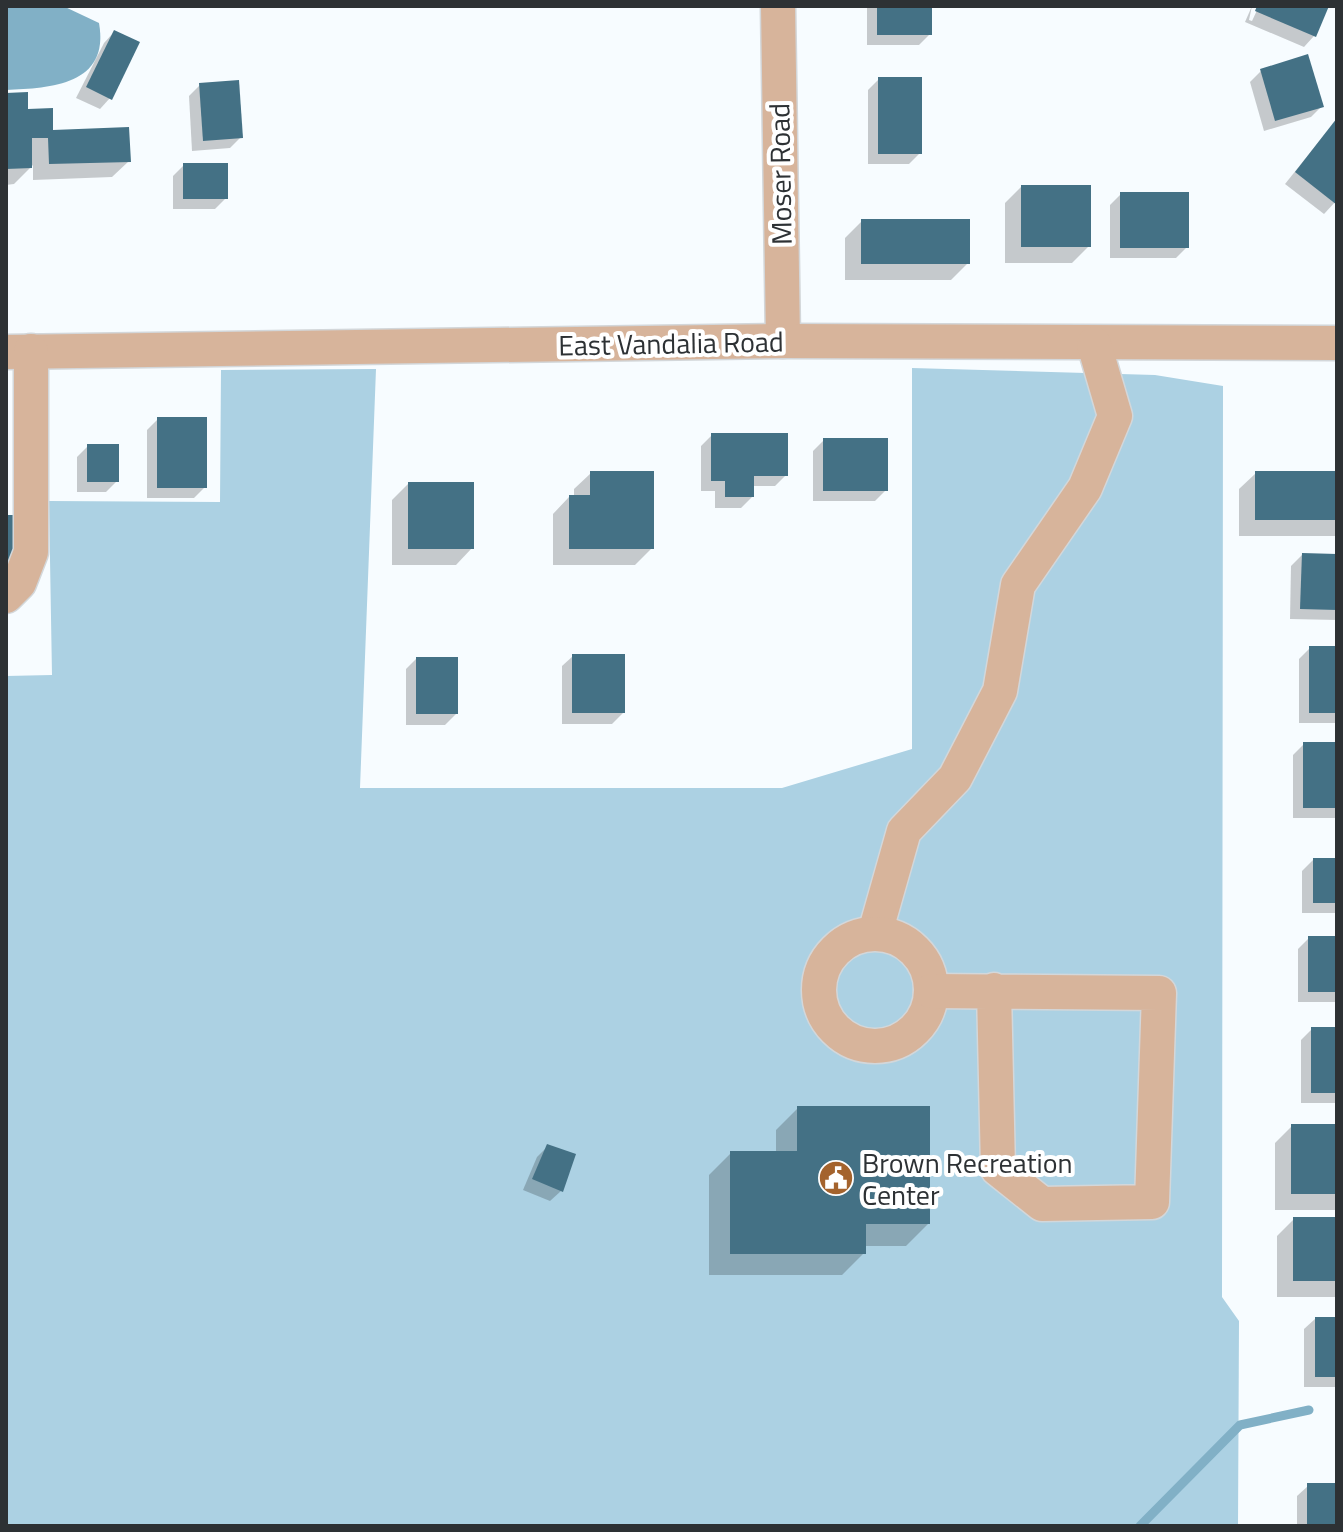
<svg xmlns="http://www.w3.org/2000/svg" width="1343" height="1532" font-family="'Titillium Web',sans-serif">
	<rect width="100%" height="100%" fill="#f7fcff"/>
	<polygon fill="#acd1e3" points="912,368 1155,375 1223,386 1222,1297 1239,1321 1238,1526 6,1526 6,676 52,675 49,501 220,502 221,370 376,369 360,788 782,788 912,749"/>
	<path fill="#81b0c6" d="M6,6h57l36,17c11,62 -48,65 -93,67z"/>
	<g fill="#0003">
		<polygon points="867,6 930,6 930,34 919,45 867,45"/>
		<polygon points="1252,6 1249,20 1252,21 1259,6 1327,6 1314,36 1304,47 1245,22"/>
		<polygon points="114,32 110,98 100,109 76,98 104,43"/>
		<polygon points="1261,71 1322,106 1311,117 1264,131 1250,82"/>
		<polygon points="879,79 920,153 909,164 868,164 868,90"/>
		<polygon points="200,85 241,137 230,148 192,151 189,96"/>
		<polygon points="6,95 51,132 129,161 112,177 33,180 33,165 14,184 6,185"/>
		<polygon points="1337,124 1337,200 1324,214 1285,184 1325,134"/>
		<polygon points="184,165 226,198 215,209 173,209 173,176"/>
		<polygon points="1021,187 1089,246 1072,263 1005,263 1005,203"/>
		<polygon points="1121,194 1187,247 1176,258 1110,258 1110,205"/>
		<polygon points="862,221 968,263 951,280 845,280 845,238"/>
		<polygon points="158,419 205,487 194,498 147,498 147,430"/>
		<polygon points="712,435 786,475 775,486 752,486 752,497 741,508 715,508 715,491 701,491 701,446"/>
		<polygon points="824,440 886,490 875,501 813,501 813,451"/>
		<polygon points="88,446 117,481 106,492 77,492 77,457"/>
		<polygon points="591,473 652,548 635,565 553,565 553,514 569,497 574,497 574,489"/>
		<polygon points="1256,473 1337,473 1337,536 1239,536 1239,489"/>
		<polygon points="408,484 472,548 456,565 392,565 392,500"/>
		<polygon points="1302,555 1337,556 1337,620 1290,619 1291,566"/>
		<polygon points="1310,648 1337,648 1337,723 1299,723 1299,659"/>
		<polygon points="573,656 623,713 612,724 562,724 562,666"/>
		<polygon points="417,658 456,714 445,725 406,725 406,669"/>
		<polygon points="1304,744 1337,744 1337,818 1293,818 1293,755"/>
		<polygon points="1313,860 1337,860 1337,913 1302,913 1302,871"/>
		<polygon points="1309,938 1337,938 1337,1002 1298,1002 1298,949"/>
		<polygon points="1312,1029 1337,1029 1337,1103 1301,1103 1301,1040"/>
		<polygon points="798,1108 928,1224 906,1246 864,1246 864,1253 842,1275 709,1275 709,1175 731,1153 776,1153 776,1130"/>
		<polygon points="1292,1126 1337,1126 1337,1210 1275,1210 1275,1143"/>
		<polygon points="548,1146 561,1191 550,1201 523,1190 537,1157"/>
		<polygon points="1294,1219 1337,1219 1337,1297 1277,1297 1277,1236"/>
		<polygon points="1315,1319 1337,1336 1337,1387 1304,1387 1304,1329"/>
		<polygon points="1308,1486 1337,1486 1337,1526 1297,1526 1297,1496"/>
	</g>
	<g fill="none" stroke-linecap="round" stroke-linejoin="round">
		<polyline stroke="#81b0c6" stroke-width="9" points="1140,1526 1240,1425 1309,1410"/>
	</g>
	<g fill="#447185">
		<rect x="877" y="6" width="55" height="29"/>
		<polygon points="1257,6 1329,6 1316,37 1255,11"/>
		<polygon points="114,30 140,42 112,100 86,87"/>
		<polygon points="1308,54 1324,107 1275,121 1260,69"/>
		<rect x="878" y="77" width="44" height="77"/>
		<polygon points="239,80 243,138 203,141 199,83"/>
		<polygon points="28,92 28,109 53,108 53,130 129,127 131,162 49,164 48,138 32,138 32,168 6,169 6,93"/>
		<polygon points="1337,118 1337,205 1295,172"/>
		<rect x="183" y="163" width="45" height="36"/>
		<rect x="1021" y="185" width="70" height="62"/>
		<rect x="1120" y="192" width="69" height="56"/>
		<rect x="861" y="219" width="109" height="45"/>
		<rect x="157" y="417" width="50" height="71"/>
		<polygon points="711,433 788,433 788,476 754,476 754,497 725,497 725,481 711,481"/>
		<rect x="823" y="438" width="65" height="53"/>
		<rect x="87" y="444" width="32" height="38"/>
		<polygon points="590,471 654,471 654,549 569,549 569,495 590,495"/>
		<rect x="1255" y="471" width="82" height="49"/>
		<rect x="408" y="482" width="66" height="67"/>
		<polygon points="6,515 13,515 15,573 6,573"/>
		<polygon points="1302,553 1337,554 1337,610 1300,609"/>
		<rect x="1309" y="646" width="28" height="67"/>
		<rect x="572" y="654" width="53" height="59"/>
		<rect x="416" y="657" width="42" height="57"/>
		<rect x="1303" y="742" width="34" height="66"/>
		<rect x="1313" y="858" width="24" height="45"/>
		<rect x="1308" y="936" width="29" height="56"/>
		<rect x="1311" y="1027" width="26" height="66"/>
		<polygon points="797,1106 930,1106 930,1224 866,1224 866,1254 730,1254 730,1151 797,1151"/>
		<rect x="1291" y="1124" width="46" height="70"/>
		<polygon points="547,1144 576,1154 563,1192 532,1179"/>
		<rect x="1293" y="1217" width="44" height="64"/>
		<polygon points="1315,1317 1336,1317 1337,1377 1315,1377"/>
		<rect x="1307" y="1483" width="30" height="43"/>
	</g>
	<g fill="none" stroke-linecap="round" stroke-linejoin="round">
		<g stroke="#d3d7da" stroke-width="37">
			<g id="minor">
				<polyline points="778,6 783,341"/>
				<polyline points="6,352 783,341 1337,343"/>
				<polyline points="6,596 19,583 31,552 31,351"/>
				<polyline points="875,933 904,831 955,778 1000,691 1018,585 1085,488 1115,416 1094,344"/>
				<circle cx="875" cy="990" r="56"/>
				<polyline points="931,991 1159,993 1152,1202 1042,1204 998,1169 994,990"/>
			</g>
		</g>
		<use href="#minor" stroke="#d7b49b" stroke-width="34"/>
	</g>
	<defs>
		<g id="civic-disc" transform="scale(1.8)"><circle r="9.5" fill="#a4632d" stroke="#fff"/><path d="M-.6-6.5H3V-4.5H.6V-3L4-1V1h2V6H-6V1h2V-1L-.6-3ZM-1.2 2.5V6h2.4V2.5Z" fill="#fff"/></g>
	</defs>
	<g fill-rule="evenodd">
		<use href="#civic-disc" x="836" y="1178"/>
	</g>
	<g text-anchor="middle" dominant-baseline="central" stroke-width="8" stroke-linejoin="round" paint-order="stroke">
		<g font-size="28" fill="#2d3134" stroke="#fff">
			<text transform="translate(780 174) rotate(-91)">Moser Road</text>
			<text transform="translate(671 343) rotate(-1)">East Vandalia Road</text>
		</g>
		<g font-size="28" fill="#2d3134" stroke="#fff" text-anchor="start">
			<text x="862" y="1162">Brown Recreation<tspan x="862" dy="32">Center</tspan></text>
		</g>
	</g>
	<rect width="1343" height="1532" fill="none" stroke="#2d3134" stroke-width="16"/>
</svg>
